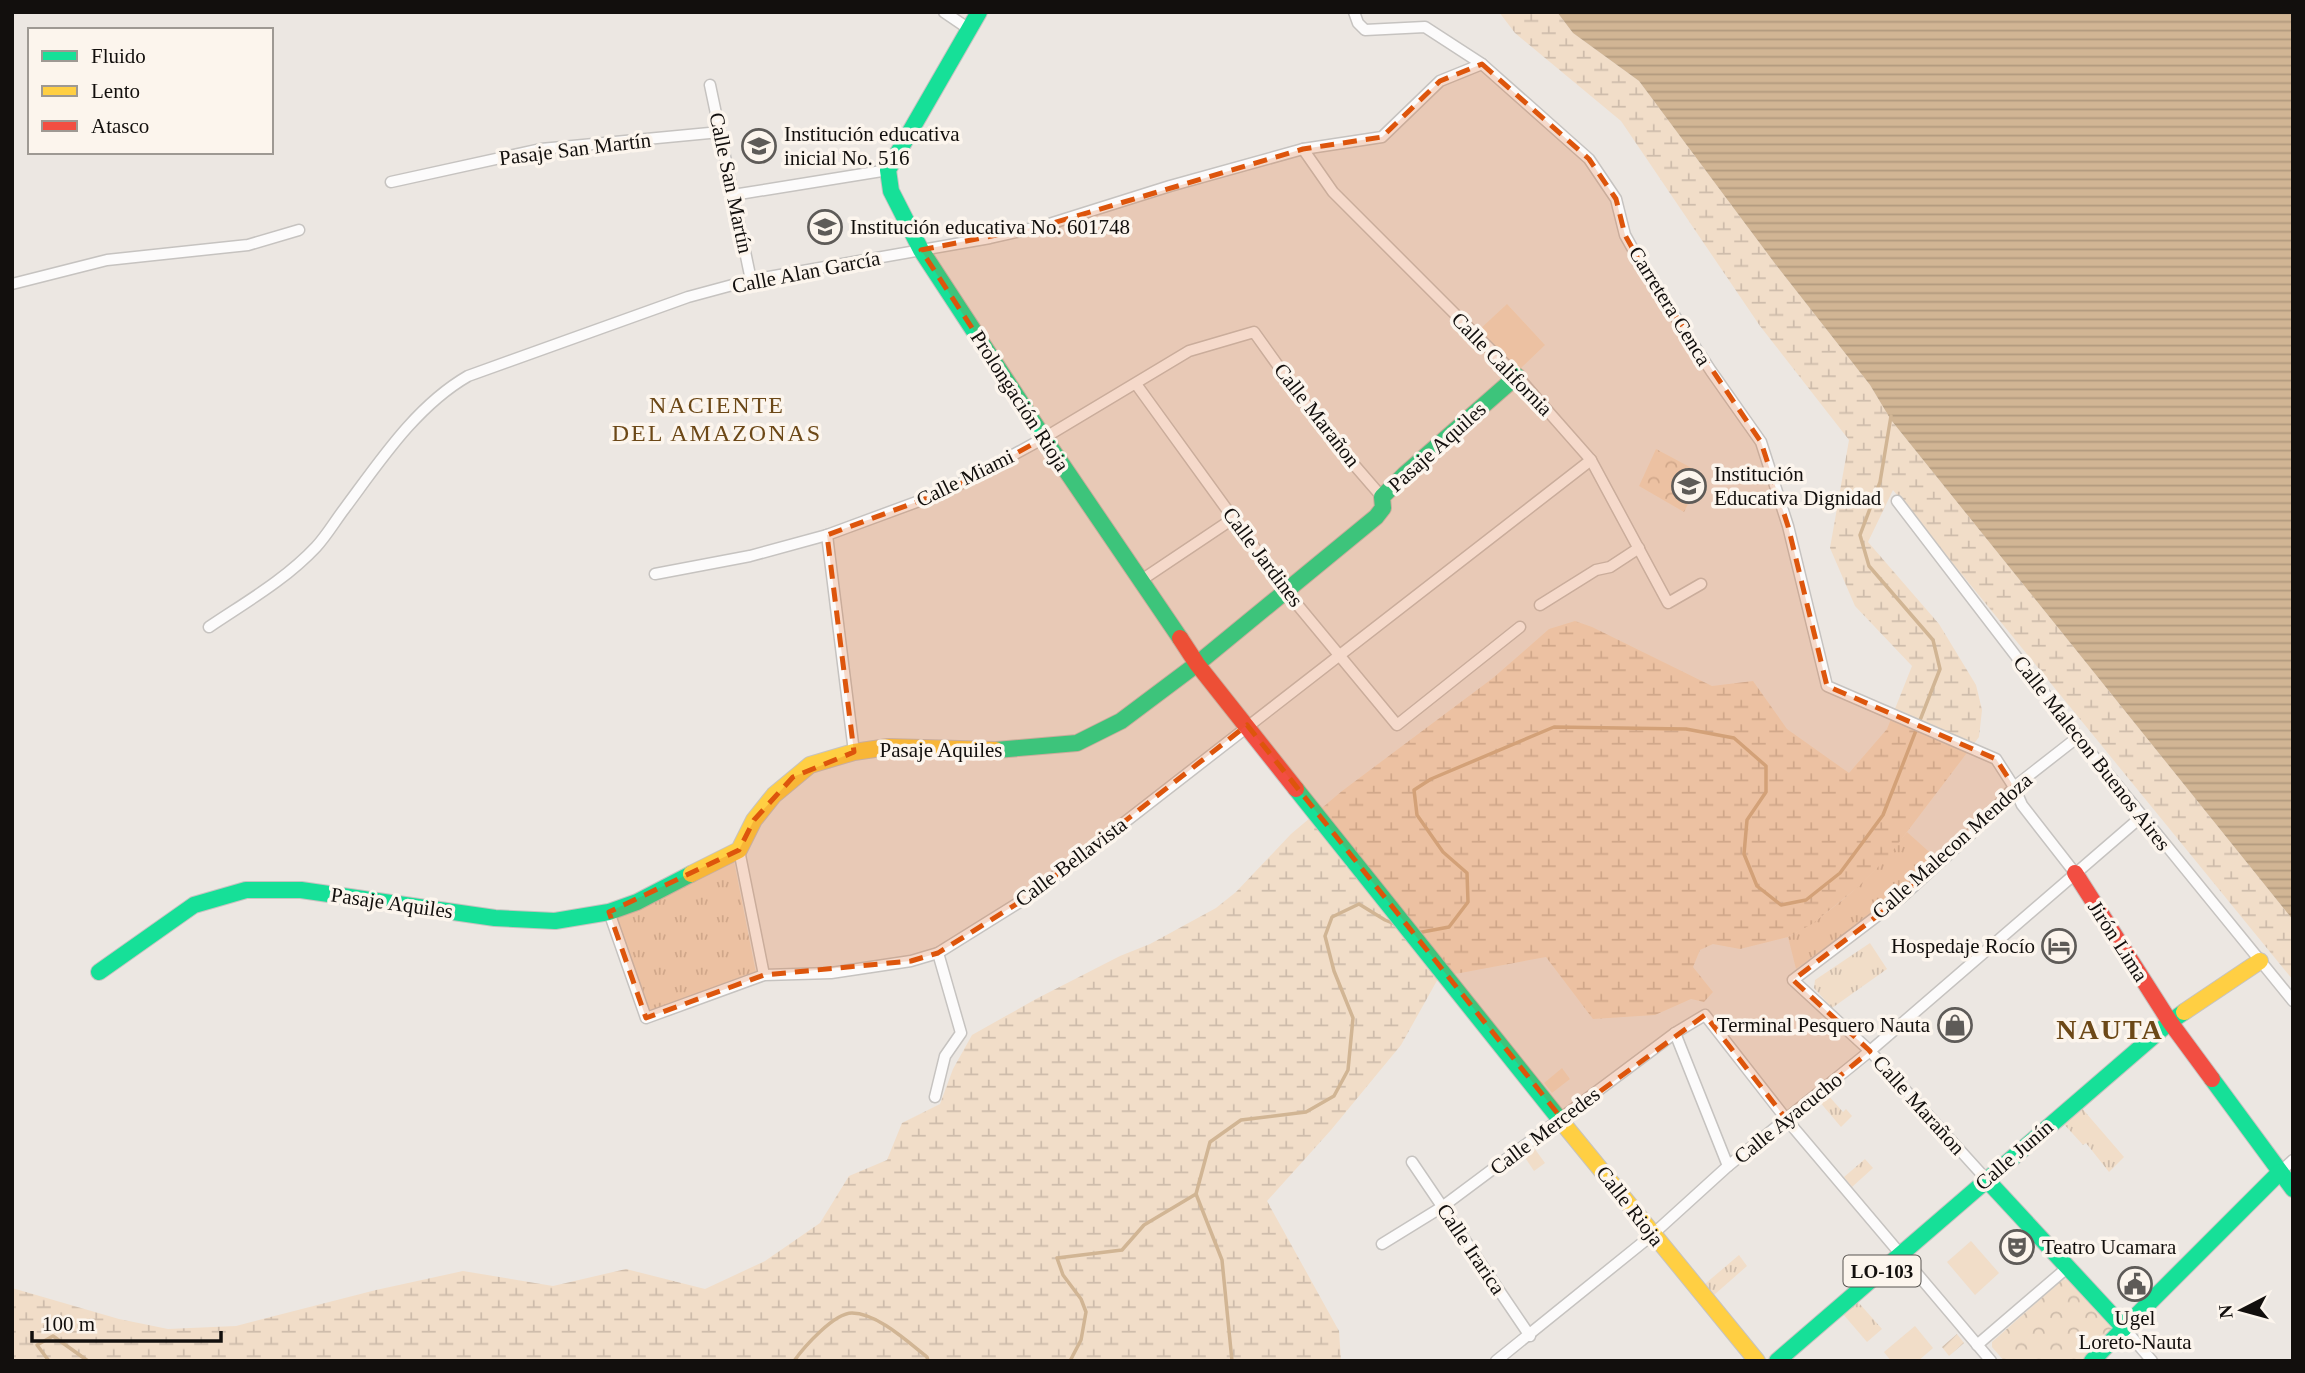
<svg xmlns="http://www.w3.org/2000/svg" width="2305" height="1373" font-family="Georgia,serif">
	<defs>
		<pattern id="grass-tufts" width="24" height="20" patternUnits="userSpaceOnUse" patternTransform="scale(1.75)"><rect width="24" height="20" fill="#f1ddc8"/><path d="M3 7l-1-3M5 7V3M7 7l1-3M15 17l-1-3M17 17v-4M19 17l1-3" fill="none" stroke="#cebcab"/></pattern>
		<pattern id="wetland-marsh" width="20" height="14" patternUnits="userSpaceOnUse" patternTransform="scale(1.75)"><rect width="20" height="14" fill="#f1ddc8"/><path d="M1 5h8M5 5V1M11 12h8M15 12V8" fill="none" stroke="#cebcab"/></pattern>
		<pattern id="park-crowns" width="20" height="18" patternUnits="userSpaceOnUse" patternTransform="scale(1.75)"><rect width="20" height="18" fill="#f1ddc8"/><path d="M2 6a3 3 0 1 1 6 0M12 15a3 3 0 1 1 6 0" fill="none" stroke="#cebcab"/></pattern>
		<pattern id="garden-furrows" width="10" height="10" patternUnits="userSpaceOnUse" patternTransform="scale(1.75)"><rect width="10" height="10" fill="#f1ddc8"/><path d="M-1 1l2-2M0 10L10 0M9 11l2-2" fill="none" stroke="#cebcab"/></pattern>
		<pattern id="water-rules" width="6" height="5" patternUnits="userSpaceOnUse" patternTransform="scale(1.75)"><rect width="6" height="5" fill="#d1b594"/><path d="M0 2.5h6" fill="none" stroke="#b29a7e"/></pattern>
	</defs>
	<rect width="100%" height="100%" fill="#ece7e2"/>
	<g fill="url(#grass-tufts)">
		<path d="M1907,832l29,26 -48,44 -92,67 -8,-32c47,-25 87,-63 119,-105z"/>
		<polygon points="734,861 756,973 649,1012 616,917"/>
		<polygon points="1870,943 1887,969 1832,1008 1814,988 1815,980"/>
		<polygon points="1562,1068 1570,1079 1552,1093 1544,1083"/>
		<polygon points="1827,1094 1843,1112 1846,1109 1852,1116 1841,1127 1819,1101"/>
		<polygon points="2080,1106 2124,1157 2109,1172 2086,1143 2083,1145 2062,1122"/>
		<polygon points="1532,1145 1545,1163 1534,1171 1522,1153"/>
		<polygon points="1865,1159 1873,1168 1852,1187 1844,1177"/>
		<polygon points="1739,1255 1747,1266 1714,1295 1705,1284"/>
		<polygon points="1858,1302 1882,1329 1867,1342 1843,1314"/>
	</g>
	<polygon fill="url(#wetland-marsh)" points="1499,12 1557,12 1573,33 1639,81 1776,265 1870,385 1891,420 2293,920 2293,980 1893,490 1868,542 1939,624 1976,685 1982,710 1979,737 1888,857 1857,888 1812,924 1788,937 1740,949 1713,944 1700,950 1693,967 1713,992 1704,1002 1691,999 1655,1015 1593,1019 1546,957 1439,977 1401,1045 1331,1130 1267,1201 1339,1331 1341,1361 12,1361 12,1288 119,1319 168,1329 236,1326 376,1290 463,1271 553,1286 626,1269 705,1289 765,1261 820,1223 849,1176 887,1160 902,1123 940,1104 953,1069 972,1035 1036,999 1120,956 1150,944 1216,908 1236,892 1291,834 1342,791 1493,678 1549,629 1575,621 1592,627 1712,686 1753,681 1787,729 1849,773 1887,729 1912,666 1855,606 1830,548 1849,440 1760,326 1621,121 1515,33"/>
	<g fill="url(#park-crowns)">
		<polygon points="1656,449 1703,474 1684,512 1639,486"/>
		<polygon points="2069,1279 2112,1325 2113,1330 2083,1361 2004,1361 1992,1347 1992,1342 2062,1280"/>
	</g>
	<polygon fill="url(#garden-furrows)" points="1957,1334 1964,1343 1949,1356 1942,1347"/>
	<g fill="#f1ddc8">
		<polygon points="1507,304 1545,345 1519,370 1479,330"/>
		<polygon points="1971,1241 1999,1273 1975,1295 1947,1262"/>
		<polygon points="1915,1326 1933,1348 1918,1361 1891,1361 1884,1352"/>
	</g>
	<polygon fill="url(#water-rules)" points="1557,12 2293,12 2293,920 1891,420 1870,385 1776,265 1639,81 1573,33"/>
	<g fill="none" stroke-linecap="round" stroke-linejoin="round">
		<g stroke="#d1b594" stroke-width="3.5">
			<polyline points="1417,933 1449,927 1468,902 1467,873 1443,852 1417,815 1414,790 1431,779 1554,727 1686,729 1734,738 1766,766 1766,792 1747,820 1744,854 1757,886 1781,905 1806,900 1840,873 1883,815 1940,669 1933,640 1869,566 1860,535 1880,482 1891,416"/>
			<polyline points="49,1361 37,1345 53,1336 88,1361"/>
			<path d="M794,1361c10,-14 40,-48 58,-48 25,0 56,29 75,44l1,4"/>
			<polyline points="1070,1361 1081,1340 1086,1312 1081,1299 1063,1275 1057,1258 1122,1250 1144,1225 1196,1194"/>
			<polyline points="1232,1361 1222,1260 1196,1194 1210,1142 1241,1120 1306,1112 1334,1096 1348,1070 1353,1018 1334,971 1325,936 1332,917 1359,904 1385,920 1397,925"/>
		</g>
		<g stroke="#c6c3c0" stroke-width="13">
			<g id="street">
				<polyline points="944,12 969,29"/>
				<polyline points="1354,12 1358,23 1365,30 1425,27 1482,64 1589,159 1616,199 1625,235 1644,269 1711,371 1761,442 1788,526 1827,686 1996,759 2014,787 2022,805 2075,873"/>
				<polyline points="710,85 751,280"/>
				<polyline points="1303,149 1333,192 1517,376 1591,460 1668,603 1701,584"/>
				<polyline points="391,182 541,149 720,132"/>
				<polyline points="733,195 888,170"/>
				<polyline points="12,284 107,260 248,245 299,230"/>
				<polyline points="1136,384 1286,591 1397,725 1520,627"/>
				<polyline points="1897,501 2078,737 2293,1001"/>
				<polyline points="827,535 854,752"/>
				<polyline points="655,574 750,556 827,535 949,490 1044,438 1189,351 1254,332 1324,430 1382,497"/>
				<polyline points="1140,581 1234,518"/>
				<polyline points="1540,605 1596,570 1610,567 1639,548"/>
				<path d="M209,627c37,-25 76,-47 107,-80 11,-12 19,-26 29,-39 35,-47 71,-102 123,-132l220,-79 63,-17 239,-42 56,-13 124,-39 133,-37 79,-12 58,-56 42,-17"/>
				<polyline points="739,850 764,975"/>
				<polyline points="609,912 646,1018 764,975 831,973 911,961 938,953 1031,895 1591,460"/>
				<polyline points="1675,1033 1728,1166"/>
				<polyline points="935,1097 945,1056 961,1033 938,953"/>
				<polyline points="1412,1162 1530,1336"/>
				<polyline points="2280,1172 2293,1160"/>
				<polyline points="1986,1179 1870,1051 1793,980 1902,897 1983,823 2014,787 2078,737"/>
				<polyline points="1382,1244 1442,1207 1675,1033 1705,1015 1787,1120 1991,1361"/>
				<polyline points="2124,1328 2152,1361"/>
				<polyline points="1977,1345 2068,1267"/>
				<polyline points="1496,1361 1652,1235 1728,1166 1870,1051 2141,817"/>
			</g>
		</g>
		<g stroke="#c6c3c0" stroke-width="18">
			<g id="fast">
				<polyline points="979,12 888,170 891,191 921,250 1044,438 1180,638"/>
				<polyline points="996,750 1077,743 1121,721 1197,664 1376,517 1383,508 1382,497 1405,474 1517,376"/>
				<polyline points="1296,789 1561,1121"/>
				<polyline points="99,972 194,905 246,890 301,890 495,918 555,921 609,912 637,902 691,874"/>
				<polyline points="2212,1079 2293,1189"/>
				<polyline points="1986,1179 2124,1328 2092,1361"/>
				<polyline points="2124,1328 2280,1172"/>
				<polyline points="1777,1361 2170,1022 2184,1012"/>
			</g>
		</g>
		<g stroke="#c6c3c0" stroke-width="18">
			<g id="slow">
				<polyline points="691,874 739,850 754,820 774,795 810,765 854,752 888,747 996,750"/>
				<polyline points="2184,1012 2260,961"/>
				<polyline points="1561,1121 1757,1361"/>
			</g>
		</g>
		<g stroke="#c6c3c0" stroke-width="18">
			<g id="jam">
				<polyline points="1180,638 1197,664 1296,789"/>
				<polyline points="2075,873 2170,1022 2212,1079"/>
			</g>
		</g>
		<use href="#street" stroke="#fcfbfb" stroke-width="10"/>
		<use href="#fast" stroke="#16e098" stroke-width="16"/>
		<use href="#slow" stroke="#ffcf43" stroke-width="16"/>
		<use href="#jam" stroke="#f24e42" stroke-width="16"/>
	</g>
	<path fill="#dd550c" fill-opacity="0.2" stroke="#dd550c" stroke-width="5" stroke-dasharray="14 9" stroke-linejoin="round" d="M1482,64l107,95 27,40 9,36 19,34 117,173 27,84 39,160 169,73 18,28 -112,110 -109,83 77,71 -83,69 -82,-105 -143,104 -315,-394 -216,170 -93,58 -27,8 -147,14 -118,43 -37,-106 130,-62 15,-30 39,-43 61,-25 -27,-217 122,-45 95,-52 -123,-188 125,-25 257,-76 79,-12 58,-56z"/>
	<defs>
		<g id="school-ring" transform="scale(1.75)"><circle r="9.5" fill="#fcf5ed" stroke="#5e5b58" stroke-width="1.5"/><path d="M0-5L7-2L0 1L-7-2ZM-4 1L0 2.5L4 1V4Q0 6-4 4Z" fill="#5e5b58"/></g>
		<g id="hotel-ring" transform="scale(1.75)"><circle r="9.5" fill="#fcf5ed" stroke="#5e5b58" stroke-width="1.5"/><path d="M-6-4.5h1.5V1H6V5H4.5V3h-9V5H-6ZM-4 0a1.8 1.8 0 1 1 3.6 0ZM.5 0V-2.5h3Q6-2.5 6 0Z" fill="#5e5b58"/></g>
		<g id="shop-ring" transform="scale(1.75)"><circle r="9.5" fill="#fcf5ed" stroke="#5e5b58" stroke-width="1.5"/><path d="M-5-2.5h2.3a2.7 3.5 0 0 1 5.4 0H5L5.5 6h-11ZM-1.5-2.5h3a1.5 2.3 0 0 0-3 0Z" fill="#5e5b58"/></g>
		<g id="theatre-ring" transform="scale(1.75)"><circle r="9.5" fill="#fcf5ed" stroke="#5e5b58" stroke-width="1.5"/><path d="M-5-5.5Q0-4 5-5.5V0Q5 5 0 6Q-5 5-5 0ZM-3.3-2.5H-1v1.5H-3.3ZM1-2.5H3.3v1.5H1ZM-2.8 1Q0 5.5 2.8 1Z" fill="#5e5b58"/></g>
		<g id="civic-ring" transform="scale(1.75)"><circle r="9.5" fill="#fcf5ed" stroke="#5e5b58" stroke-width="1.5"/><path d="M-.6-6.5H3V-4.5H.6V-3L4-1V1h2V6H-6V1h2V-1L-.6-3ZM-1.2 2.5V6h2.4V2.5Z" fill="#5e5b58"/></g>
	</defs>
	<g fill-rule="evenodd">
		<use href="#school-ring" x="759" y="146"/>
		<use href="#school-ring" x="825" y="227"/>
		<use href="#school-ring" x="1689" y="486"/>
		<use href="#hotel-ring" x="2059" y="946"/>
		<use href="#shop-ring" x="1955" y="1025"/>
		<use href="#theatre-ring" x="2017" y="1247"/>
		<use href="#civic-ring" x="2135" y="1284"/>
	</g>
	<g text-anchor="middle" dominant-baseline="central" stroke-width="7" stroke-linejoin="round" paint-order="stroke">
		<rect fill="#fcf5ed" stroke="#585450" stroke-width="2" x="1843.5" y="1255.5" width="77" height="31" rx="5"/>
		<g font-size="19" font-weight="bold" fill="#120f0d">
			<text x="1882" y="1271">LO-103</text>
		</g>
		<g font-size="21" fill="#120f0d" stroke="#fcf5ed" text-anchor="start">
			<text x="784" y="134">Institución educativa<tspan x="784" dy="24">inicial No. 516</tspan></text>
			<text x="850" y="227">Institución educativa No. 601748</text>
			<text x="1714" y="474">Institución<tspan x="1714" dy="24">Educativa Dignidad</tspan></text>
			<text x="2035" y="946" text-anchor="end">Hospedaje Rocío</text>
			<text x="1930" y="1025" text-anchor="end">Terminal Pesquero Nauta</text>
			<text x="2042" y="1247">Teatro Ucamara</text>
			<text x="2135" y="1318" text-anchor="middle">Ugel<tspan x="2135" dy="24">Loreto-Nauta</tspan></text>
		</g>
		<g font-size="21" fill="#120f0d" stroke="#fcf5ed">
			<text transform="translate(575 149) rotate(-7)">Pasaje San Martín</text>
			<text transform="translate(731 183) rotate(78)">Calle San Martín</text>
			<text transform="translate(806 272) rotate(-11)">Calle Alan García</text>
			<text transform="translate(1670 306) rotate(58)">Carretera Cenca</text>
			<text transform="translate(1502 364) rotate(46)">Calle California</text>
			<text transform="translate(1020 401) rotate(57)">Prolongación Rioja</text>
			<text transform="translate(1317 415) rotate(52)">Calle Marañon</text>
			<text transform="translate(1437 447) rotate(-42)">Pasaje Aquiles</text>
			<text transform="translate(965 478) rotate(-26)">Calle Miami</text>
			<text transform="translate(1263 557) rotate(53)">Calle Jardines</text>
			<text x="941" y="750">Pasaje Aquiles</text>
			<text transform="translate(2092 753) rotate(52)">Calle Malecon Buenos Aires</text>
			<text transform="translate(1952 846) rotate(-42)">Calle Malecon Mendoza</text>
			<text transform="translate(1071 862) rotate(-37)">Calle Bellavista</text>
			<text transform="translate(392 903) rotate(8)">Pasaje Aquiles</text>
			<text transform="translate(2118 941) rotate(57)">Jirón Lima</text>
			<text transform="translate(1919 1105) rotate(48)">Calle Marañon</text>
			<text transform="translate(1788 1118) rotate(-39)">Calle Ayacucho</text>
			<text transform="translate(1545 1131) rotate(-37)">Calle Mercedes</text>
			<text transform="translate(2014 1155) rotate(-41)">Calle Junín</text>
			<text transform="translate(1630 1206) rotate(52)">Calle Rioja</text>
			<text transform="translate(1471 1249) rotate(56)">Calle Irarica</text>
		</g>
		<g font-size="24" letter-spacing="2" fill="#6c4817" stroke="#fcf5ed">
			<text x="717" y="405">NACIENTE<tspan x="717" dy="28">DEL AMAZONAS</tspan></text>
		</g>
		<g font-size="28" font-weight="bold" letter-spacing="2" fill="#6c4817" stroke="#fcf5ed">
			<text x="2110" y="1029">NAUTA</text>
		</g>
	</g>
	<rect width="2305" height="1373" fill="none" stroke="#120f0d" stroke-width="28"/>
	<rect x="28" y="28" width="245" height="126" fill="#fcf5ed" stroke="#9e9993" stroke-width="2"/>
	<rect x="42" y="51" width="35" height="10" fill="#16e098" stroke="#9e9993" stroke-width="2"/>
	<text x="91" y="63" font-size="21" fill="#120f0d">Fluido</text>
	<rect x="42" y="86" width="35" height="10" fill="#ffcf43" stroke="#9e9993" stroke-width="2"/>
	<text x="91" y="98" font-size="21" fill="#120f0d">Lento</text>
	<rect x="42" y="121" width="35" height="10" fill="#f24e42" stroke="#9e9993" stroke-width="2"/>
	<text x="91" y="133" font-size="21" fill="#120f0d">Atasco</text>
	<g transform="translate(2242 1310) rotate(264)" stroke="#fcf5ed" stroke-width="5" paint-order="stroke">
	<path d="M0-5L12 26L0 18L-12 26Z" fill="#120f0d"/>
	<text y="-10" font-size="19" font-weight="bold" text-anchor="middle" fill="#120f0d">N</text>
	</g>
	<path d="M32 1331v10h189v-10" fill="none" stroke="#120f0d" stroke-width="3.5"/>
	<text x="42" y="1331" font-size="21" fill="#120f0d" stroke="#fcf5ed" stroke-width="5" paint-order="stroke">100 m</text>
</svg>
